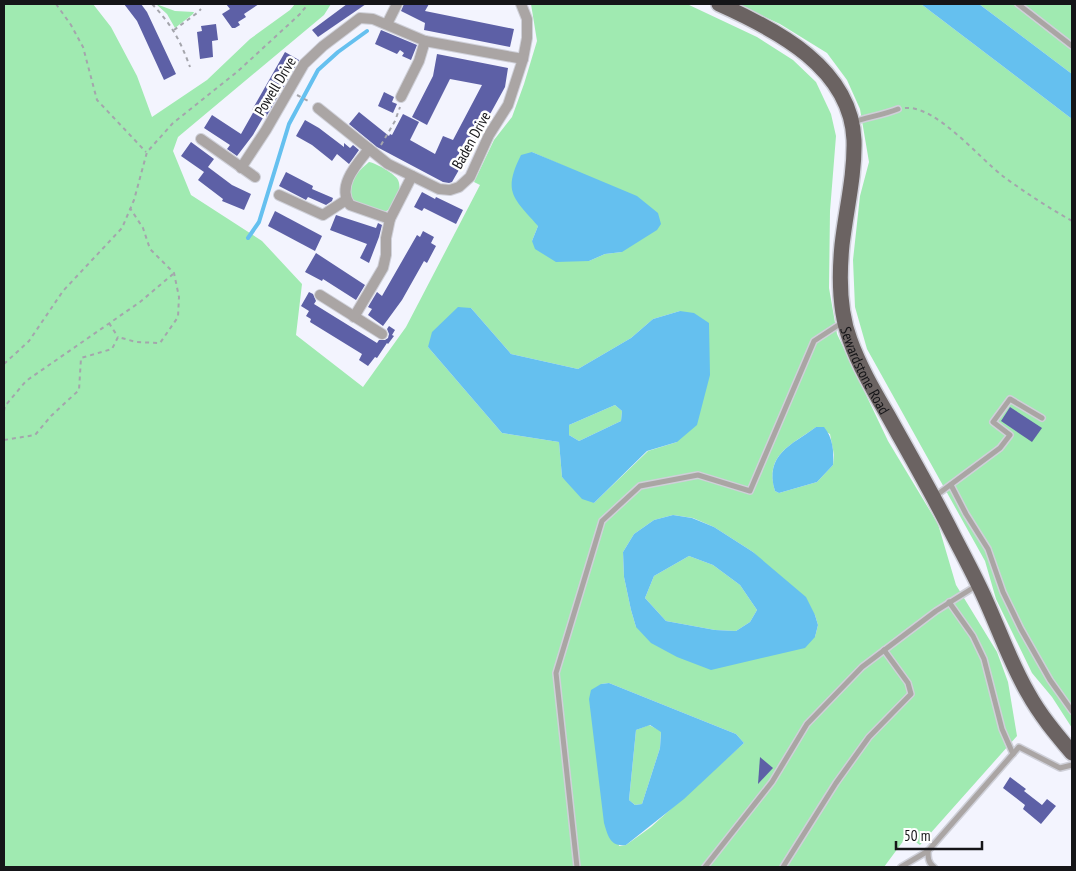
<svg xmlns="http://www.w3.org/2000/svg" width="1076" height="871" font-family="'PT Sans Narrow',sans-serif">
	<rect width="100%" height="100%" fill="#f3f4fe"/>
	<g fill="#a0eab1" fill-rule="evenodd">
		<path d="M4,4h89l18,23 26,49 15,41 55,-37 43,-41 40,-29 5,-6h36l-7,11 -146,122 -5,14 18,44 71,46 40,43 -6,51 67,52 43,-60 74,-142 -6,-3 20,-42 18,-23 12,-33 13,-43 -6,-37h156l70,33 36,23 23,22 15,32 5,22 -6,75 -1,77 8,46 51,107 50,83 18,61 41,67 11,30 9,54 -97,109 -13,-9 -23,31h-880zM532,152l50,22 40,78 -17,2 -16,7 -57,-20 6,-15zM471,308l40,46 67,15 53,-31 22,-19 27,-8 -3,131 -29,9 -54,52 -32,-26 -3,-35 -57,-9 -74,-86zM816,427l14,7 4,21 -1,10 -16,17 -38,11 -4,-2c-11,-37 17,-46 41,-64zM673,515l20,3 21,9 39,25 62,63 3,10 -3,12 -179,-10 -5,-17 -7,-33 -1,-25 11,-18 20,-14zM609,683l127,51 8,9 -93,84 -25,18 -7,1 -18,-162z"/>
		<polygon points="156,4 175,11 194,12 193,14 175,28 167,14"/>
		<polygon points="736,4 921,4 1072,119 1072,728 1052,697 1032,673 996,599 985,561 867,349 855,307 853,260 860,196 869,162 860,109 847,80 827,53 780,24"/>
		<polygon points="979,4 1072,4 1072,74"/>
		<path d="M369,162c7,1 26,12 29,18 5,10 -4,31 -15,32l-30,-10c-2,-4 -4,-9 -4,-13 1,-10 13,-21 20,-27z"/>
		<polygon points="615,405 622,411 621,421 579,441 569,435 569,425"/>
		<polygon points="689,556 713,565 740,585 757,610 750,622 736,631 715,630 666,621 645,598 654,576"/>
		<polygon points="649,725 661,731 660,748 642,804 635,805 629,800 636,730"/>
	</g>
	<g fill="#65c0ef" fill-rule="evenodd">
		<polygon points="921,4 979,4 1072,74 1072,119"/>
		<path d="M532,152l105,44 21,17 3,11 -4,6 -35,22 -17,2 -16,7 -33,1 -21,-13 -3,-8 6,-15c-24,-28 -36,-33 -17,-71z"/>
		<path d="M458,307l13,1 40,46 67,15 53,-31 22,-19 27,-8 14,2 15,10 1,52 -13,50 -20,17 -30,9 -53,52 -12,-4 -20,-22 -3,-35 -57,-9 -74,-86 4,-15zM615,405l7,6 -1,10 -42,20 -10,-6v-10z"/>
		<path d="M816,427h8c9,11 10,24 9,38l-16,17 -38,11 -4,-2c-11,-37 17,-46 41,-64z"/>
		<path d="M673,515l19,3 22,9 39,25 53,45 9,18 3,10 -3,12 -10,11 -94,22 -34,-13 -26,-14 -15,-16 -5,-17 -7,-33 -1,-25 11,-18 20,-14zM689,556l24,9 27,20 17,25 -7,12 -14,9 -21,-1 -49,-9 -21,-23 9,-22z"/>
		<path d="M609,683l127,51 8,9 -60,56 -58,46c-16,2 -18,-9 -22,-22l-15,-124 2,-9 10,-6zM650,725l11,7 -1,16 -18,56 -7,1 -6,-5 7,-70z"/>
	</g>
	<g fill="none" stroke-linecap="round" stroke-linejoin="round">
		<polyline stroke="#65c0ef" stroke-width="4" points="248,238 259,222 289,124 318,70 338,52 367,31"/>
	</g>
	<g fill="#5d60a6">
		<polygon points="124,4 141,4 147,12 176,74 164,80 137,21"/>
		<polygon points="226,4 259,4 244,14 246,17 238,22 240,25 235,28 232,28 222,14 230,9"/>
		<polygon points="347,4 366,4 318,37 312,30"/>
		<polygon points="404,4 429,4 425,11 514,29 510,47 424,30 425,23 401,11"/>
		<polygon points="216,24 218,40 212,41 213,57 200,59 197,32 202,31 201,26"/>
		<polygon points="381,30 417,45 411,60 402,56 404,53 400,50 397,54 375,44"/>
		<polygon points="285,52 299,60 266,117 264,116 253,135 237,156 227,149 230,145 204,128 212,115 241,134 254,111 252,110"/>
		<polygon points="437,54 508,68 505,87 472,147 464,143 454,165 460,168 452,182 449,183 443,182 377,147 349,124 359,112 389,136 390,134 392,135 403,114 419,122 410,140 435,154 443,136 453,140 482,85 450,79 427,125 412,117 433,76"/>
		<polygon points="384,92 394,97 392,102 397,104 393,113 378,106"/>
		<polygon points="305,120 319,128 344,147 344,143 350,148 353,145 359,150 349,164 337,154 332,161 312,145 296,136"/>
		<polygon points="191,142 214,159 208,167 232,185 251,194 244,210 222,201 223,199 198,180 204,172 181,156"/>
		<polygon points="286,172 313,186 312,189 333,198 332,201 326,205 308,197 306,200 279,186"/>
		<polygon points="422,192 435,199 436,197 463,210 456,224 424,208 422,211 414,207"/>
		<polygon points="275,211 322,236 315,251 268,226"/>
		<polygon points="336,215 376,228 378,223 382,225 379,237 369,263 360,258 367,244 330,230"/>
		<polygon points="423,231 434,237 431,243 436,246 427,263 424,261 402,300 383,326 368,315 372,309 368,307 377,292 382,296 417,235 420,237"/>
		<polygon points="316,253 365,285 356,300 323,279 322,281 305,272"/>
		<polygon points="309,292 313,294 316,301 314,304 377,343 379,340 385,340 388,338 389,334 387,329 389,326 395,330 392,335 394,336 388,344 387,343 377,358 375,357 368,366 359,360 362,354 310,322 311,319 306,316 309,311 301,306"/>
		<polygon points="1010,407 1042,428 1032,442 1001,421"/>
		<polygon points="760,757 773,768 758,784"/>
		<polygon points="1010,777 1026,789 1024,791 1042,805 1047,799 1056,806 1041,824 1023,809 1025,805 1003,788"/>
	</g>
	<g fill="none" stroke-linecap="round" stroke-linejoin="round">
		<g stroke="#cfd0d9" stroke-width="8">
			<g id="lane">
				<polyline points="1018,4 1072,46"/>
				<path d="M853,122c15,-5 30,-7 45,-13"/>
				<polyline points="951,485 966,514 988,549 1003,592 1021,629 1050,680 1072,711"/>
				<polyline points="934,497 1000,448 1010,435 993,422 1010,399 1042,418"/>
				<polyline points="949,602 973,636 984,659 1002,729 1013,754"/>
				<path d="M928,851c0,6 0,12 6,16"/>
				<polyline points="577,867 556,673 602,521 640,486 698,475 750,491 814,341 843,322"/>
				<polyline points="705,867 772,782 807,724 862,667 936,611 976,586"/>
				<polyline points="783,867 836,783 869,737 911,694 908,683 884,650"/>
				<polyline points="901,867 928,851 1019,747 1060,768 1072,765"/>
			</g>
		</g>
		<g stroke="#cfd0d9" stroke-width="12">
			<g id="street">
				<polyline points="387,24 397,4"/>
				<polyline points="401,97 419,61 425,41"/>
				<polyline points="318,108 388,164 439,189 450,190 459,187 470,177 489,135 508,105 523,59 527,38 527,19 521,4"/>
				<polyline points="201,139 255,177"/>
				<path d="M369,149c-12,15 -33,37 -19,56l40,14"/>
				<polyline points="241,168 266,130 304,64 323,46 360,18 373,19 425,41 523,59"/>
				<polyline points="279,195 323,215 346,200"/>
				<polyline points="320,295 382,334"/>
				<polyline points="354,317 383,268 386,255 386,238 390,219 412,176"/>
			</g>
		</g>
		<g stroke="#cfd0d9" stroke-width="18">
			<g id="primary">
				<path id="s1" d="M719,4c58,26 132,64 135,136 1,35 -8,70 -12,105 -3,31 -3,66 8,95 10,28 25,53 40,79 20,36 40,71 59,108 12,24 26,49 37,74 14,31 25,63 42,92 12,22 28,41 44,60"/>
			</g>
		</g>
		<g stroke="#a4a5ac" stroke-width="2" stroke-dasharray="4 4" stroke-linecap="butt">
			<polyline points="56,4 71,25 83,47 97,100 146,152"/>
			<path d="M152,4c20,21 28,36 38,63"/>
			<polyline points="174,30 197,13 201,9"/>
			<polyline points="297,95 310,102"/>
			<path d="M905,108c31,-3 74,50 99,69 22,16 45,31 68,44"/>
			<polyline points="381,145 395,121 400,107"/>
			<polyline points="109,323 118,337"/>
			<polyline points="4,364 29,341 63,291 122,228 134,200 147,152 173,123 237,72 300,14 308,4"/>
			<polyline points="4,411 5,406 26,381 140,302 173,274"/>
			<polyline points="4,440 35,435 51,416 79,390 81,358 112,349 118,337 136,342 160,343 178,317 179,297 174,273 150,249 143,228 130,208"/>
		</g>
		<use href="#lane" stroke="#aaa5a4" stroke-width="5"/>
		<use href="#street" stroke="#aaa5a4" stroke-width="10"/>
		<use href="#primary" stroke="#6b6362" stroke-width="15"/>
	</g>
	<g text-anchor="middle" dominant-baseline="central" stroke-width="5" stroke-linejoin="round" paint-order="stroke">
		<g font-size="15" fill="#151518" stroke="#fff">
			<text transform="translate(275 86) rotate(-59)">Powell Drive</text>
			<text transform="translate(471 140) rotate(-61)">Baden Drive</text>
			<text stroke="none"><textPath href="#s1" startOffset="438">Sewardstone Road</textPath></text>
		</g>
	</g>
	<rect width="1076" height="871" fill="none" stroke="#151518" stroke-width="10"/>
	<path d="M896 841v8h86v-8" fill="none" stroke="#151518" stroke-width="2.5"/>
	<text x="904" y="841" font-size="15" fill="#151518" stroke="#ffffff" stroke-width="4" paint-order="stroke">50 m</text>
</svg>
